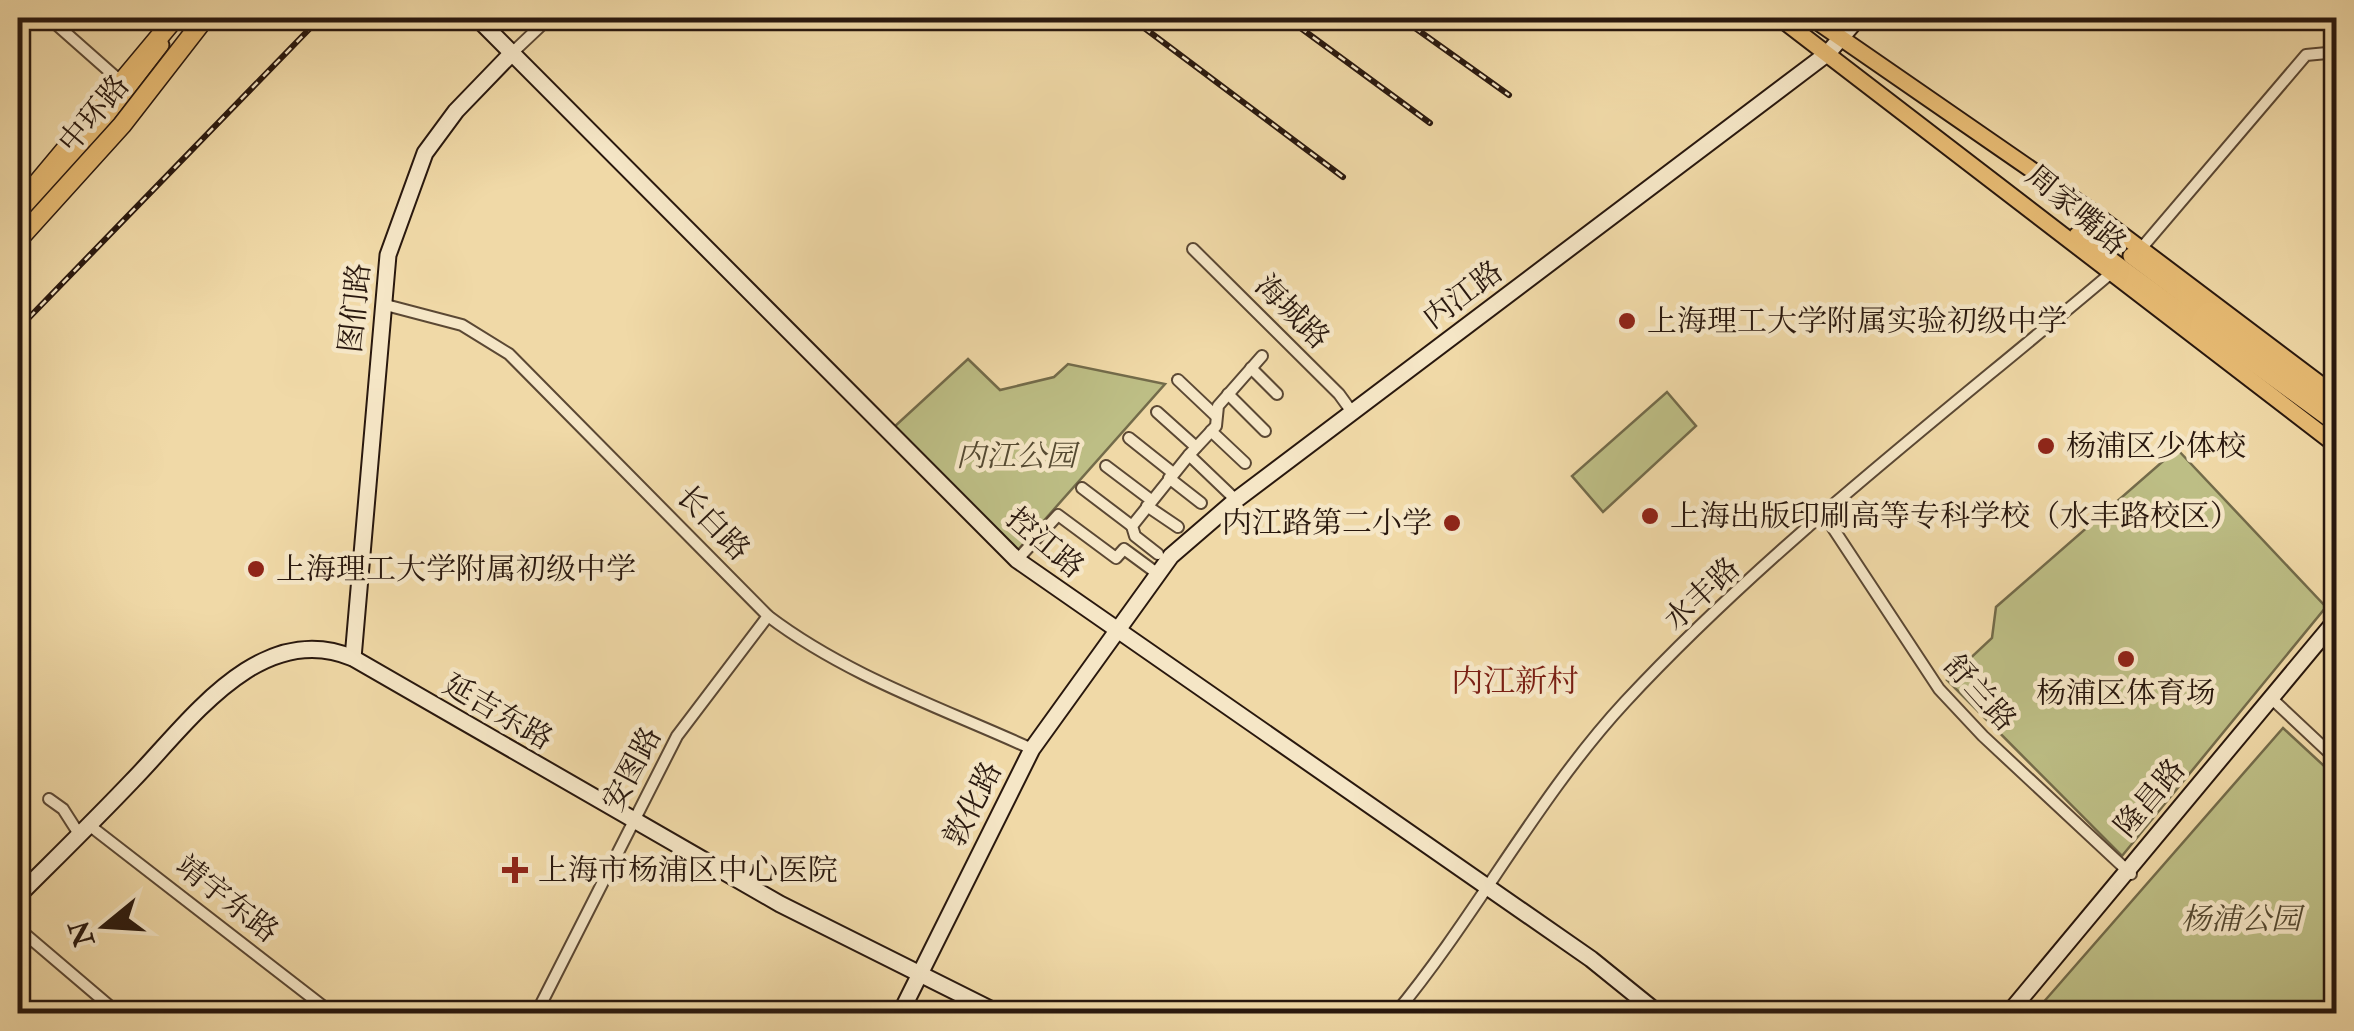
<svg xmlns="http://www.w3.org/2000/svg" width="2354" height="1031" font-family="'IM FELL Double Pica','Noto Serif SC',serif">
	<rect width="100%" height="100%" fill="#f0d9a7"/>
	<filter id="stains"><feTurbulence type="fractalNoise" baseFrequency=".002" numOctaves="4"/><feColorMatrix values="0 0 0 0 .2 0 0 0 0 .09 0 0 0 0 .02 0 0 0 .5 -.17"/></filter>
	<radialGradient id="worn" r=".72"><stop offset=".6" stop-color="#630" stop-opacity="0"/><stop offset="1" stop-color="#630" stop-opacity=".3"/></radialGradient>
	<g fill="#bdbe85" stroke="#736b4a" stroke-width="2.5">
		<polygon points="968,359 1000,390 1054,377 1068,364 1165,384 1017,551 894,427"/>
		<polygon points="1667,392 1696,426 1603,512 1572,476"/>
		<polygon points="2177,449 2326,607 2122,856 1947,680 1992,638 1996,607"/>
		<polygon points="2283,728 2336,777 2336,1013 2034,1013"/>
	</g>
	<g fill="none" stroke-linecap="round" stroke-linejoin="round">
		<g stroke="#5b4834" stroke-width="14">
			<g id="street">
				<polyline points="49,18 118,79"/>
				<polyline points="512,53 549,18"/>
				<polyline points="1193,249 1339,394 1352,412"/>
				<polyline points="2139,251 2306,55 2327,53 2336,61"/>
				<path d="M382,304l80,21 47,29 259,262c79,60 174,92 264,133"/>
				<polyline points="1251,368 1277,394"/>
				<polyline points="1178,380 1216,416"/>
				<polyline points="1228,394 1265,431"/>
				<polyline points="1157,412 1196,447"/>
				<polyline points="1211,431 1245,463"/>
				<polyline points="1129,438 1173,473"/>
				<polyline points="1189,455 1216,426 1218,406 1262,356"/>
				<polyline points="1106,466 1151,500"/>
				<polyline points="1169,478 1201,503"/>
				<polyline points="1082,488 1132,526"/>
				<polyline points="1147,506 1178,527"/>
				<polyline points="1825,516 1939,689 1983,736 2131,874"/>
				<polyline points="1158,554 1135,536 1132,526 1189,455 1236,500"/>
				<polyline points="1017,560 1058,515 1116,558 1124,549 1158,574"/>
				<polyline points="2271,698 2336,759"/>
				<polyline points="49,799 63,809 79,834"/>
				<polyline points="89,825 333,1014"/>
				<polyline points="18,928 119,1014"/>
				<polyline points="536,1014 677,736 768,616"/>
				<path d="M1395,1014c82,-99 143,-218 230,-312 146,-157 322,-290 485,-428"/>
			</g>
		</g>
		<g stroke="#29180e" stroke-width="19">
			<g id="secondary">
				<polyline points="477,18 1017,560 1591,959 1659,1014"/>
				<polyline points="353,658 388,255 425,153 456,111 512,53"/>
				<path d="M18,896c38,-38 77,-76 114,-115 55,-56 127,-163 221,-123l427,246 220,110"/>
				<polyline points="900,1014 1032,749 1171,556 1236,500 1828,53 1858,18"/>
				<polyline points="2008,1014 2336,620"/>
			</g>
		</g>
		<g stroke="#29180e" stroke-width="19">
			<g id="primary">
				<polyline points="1780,18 2336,445"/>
				<polyline points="1812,18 2084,206 2336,396"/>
				<polyline points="18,215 75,157 161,45"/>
				<polyline points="2077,235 2336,424"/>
				<polyline points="2131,256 2336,409"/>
			</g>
		</g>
		<g stroke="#29180e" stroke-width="21">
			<polyline id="highway" points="18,206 175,18"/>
		</g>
		<use href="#street" stroke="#f5e6c6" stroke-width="10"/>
		<use href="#secondary" stroke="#f5e6c6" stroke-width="15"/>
		<use href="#primary" stroke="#e8bc74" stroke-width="15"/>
		<use href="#highway" stroke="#e8bc74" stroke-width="18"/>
		<g stroke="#29180e" stroke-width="6">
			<g id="rail">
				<polyline points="1131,18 1343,177"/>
				<polyline points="1287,18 1430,123"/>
				<polyline points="1401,18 1509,95"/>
				<polyline points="1657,18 1661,20"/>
				<polyline points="18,329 320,18"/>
			</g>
		</g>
		<use href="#rail" stroke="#f5e6c6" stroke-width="2.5" stroke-dasharray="8" stroke-linecap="butt"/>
		<g stroke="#29180e" stroke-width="21" stroke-linecap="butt">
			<polyline id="highway-bridge" points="18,240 122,125 205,18"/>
		</g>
		<use href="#highway-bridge" stroke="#e8bc74" stroke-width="18"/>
	</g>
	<g fill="#8f2418" stroke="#f5e6c6" stroke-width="4">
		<circle cx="1627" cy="321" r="10"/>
		<circle cx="2046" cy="446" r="10"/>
		<circle cx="1650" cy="516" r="10"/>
		<circle cx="1452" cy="523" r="10"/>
		<circle cx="256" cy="569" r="10"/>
		<circle cx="2126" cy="659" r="10"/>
		<path d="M510 855h10v10h10v10h-10v10h-10v-10h-10v-10h10z"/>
	</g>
	<g text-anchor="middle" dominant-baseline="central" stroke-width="9" stroke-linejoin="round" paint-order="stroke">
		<g font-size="30" fill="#29180e" stroke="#f5e6c6">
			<text transform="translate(94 114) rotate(-50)">中环路</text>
			<text transform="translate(2076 210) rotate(40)">周家嘴路</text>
			<text transform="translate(1463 295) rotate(-37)">内江路</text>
			<text transform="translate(355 308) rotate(-84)">图们路</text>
			<text transform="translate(1292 312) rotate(45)">海城路</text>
			<text transform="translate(713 523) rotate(46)">长白路</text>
			<text transform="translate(1045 543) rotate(40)">控江路</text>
			<text transform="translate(1702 594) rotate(-43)">水丰路</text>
			<text transform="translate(1980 693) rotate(48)">舒兰路</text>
			<text transform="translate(498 712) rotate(30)">延吉东路</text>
			<text transform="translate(632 769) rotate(-62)">安图路</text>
			<text transform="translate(2150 798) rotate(-50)">隆昌路</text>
			<text transform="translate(973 804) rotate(-63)">敦化路</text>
			<text transform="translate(227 899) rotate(38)">靖宇东路</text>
		</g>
		<g font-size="30" fill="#29180e" stroke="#f5e6c6" text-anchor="start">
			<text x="1647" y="321">上海理工大学附属实验初级中学</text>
			<text x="2066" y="446">杨浦区少体校</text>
			<text x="1670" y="516">上海出版印刷高等专科学校（水丰路校区）</text>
			<text x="1432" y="523" text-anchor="end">内江路第二小学</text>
			<text x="276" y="569">上海理工大学附属初级中学</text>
			<text x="2126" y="693" text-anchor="middle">杨浦区体育场</text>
			<text x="538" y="870">上海市杨浦区中心医院</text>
		</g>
		<g font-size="30" font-style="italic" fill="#554a32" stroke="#f5e6c6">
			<text x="1016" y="456">内江公园</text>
			<text x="2241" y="919">杨浦公园</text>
		</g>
		<g font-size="32" fill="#7a1f14" stroke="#f5e6c6">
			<text x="1515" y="682">内江新村</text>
		</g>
	</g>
	<rect width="2354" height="1031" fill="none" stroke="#f0d9a7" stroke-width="60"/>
	<rect x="20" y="20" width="2314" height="991" fill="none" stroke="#29180e" stroke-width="5"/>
	<rect x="30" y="30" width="2294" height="971" fill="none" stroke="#29180e" stroke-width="2.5"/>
	<g transform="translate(105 926) rotate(252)" stroke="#f5e6c6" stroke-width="8" paint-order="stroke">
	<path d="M0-8L18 38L0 25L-18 38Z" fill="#29180e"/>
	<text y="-15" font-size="28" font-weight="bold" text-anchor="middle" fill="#29180e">N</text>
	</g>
	<rect width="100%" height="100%" filter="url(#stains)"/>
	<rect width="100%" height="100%" fill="url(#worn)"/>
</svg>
